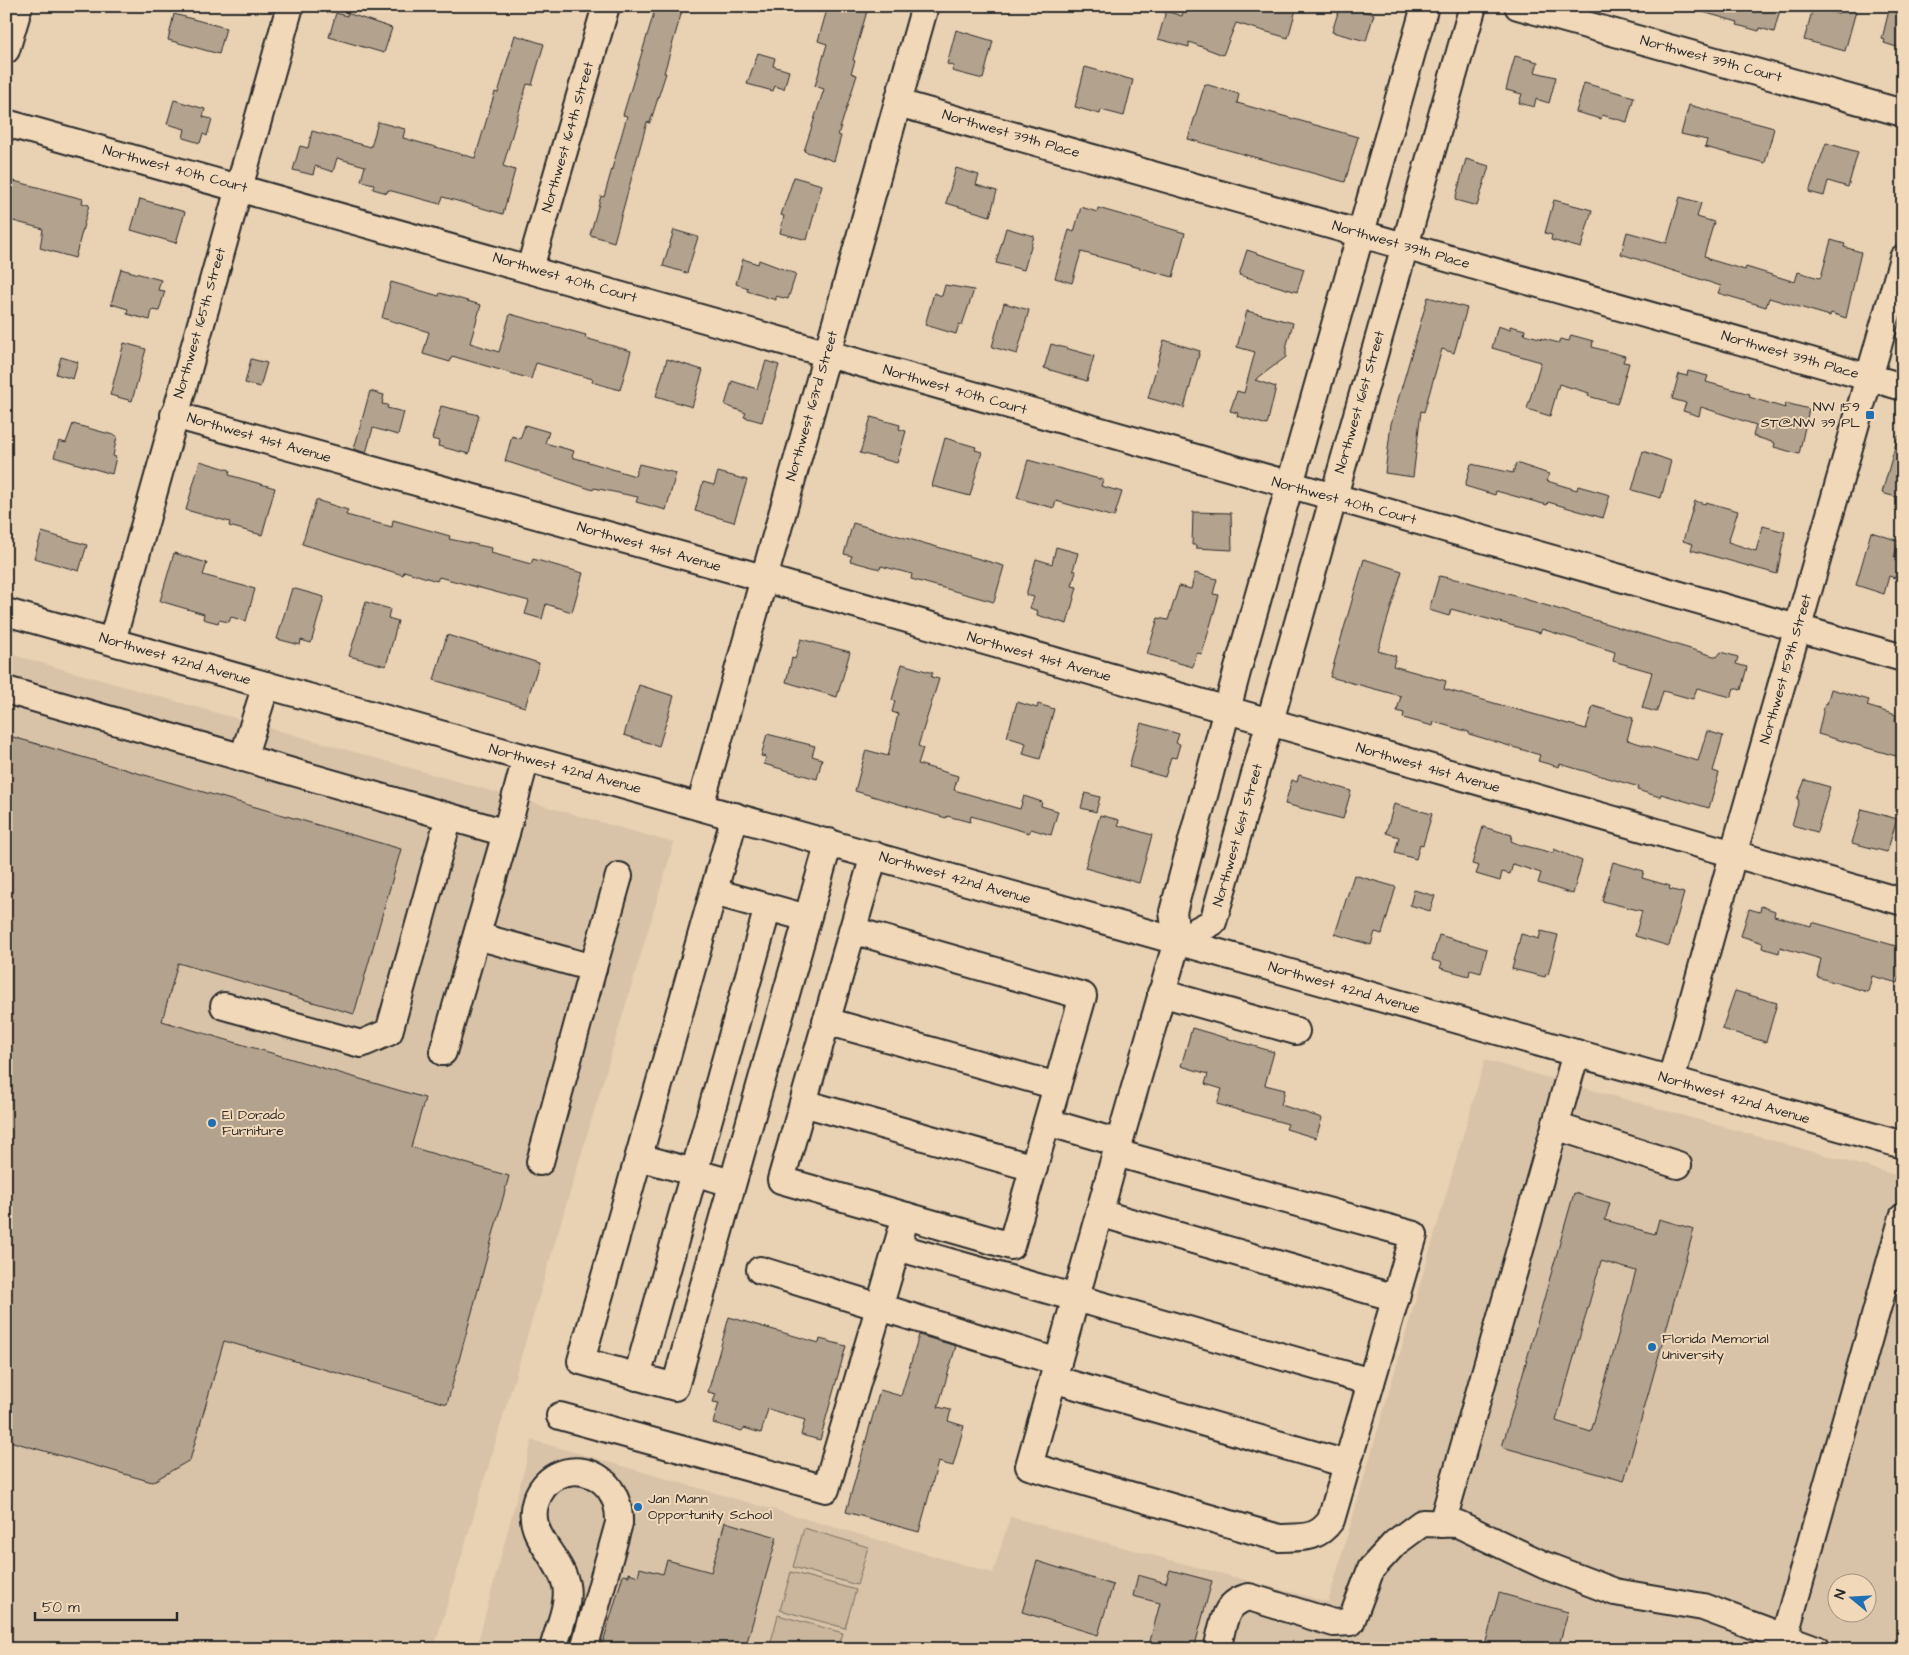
<svg xmlns="http://www.w3.org/2000/svg" width="1909" height="1655" font-family="'Architects Daughter',sans-serif">
	<rect width="100%" height="100%" fill="#e9d1b3"/>
	<filter id="ink" filterUnits="userSpaceOnUse"><feTurbulence type="fractalNoise" baseFrequency=".02" numOctaves="2"/><feDisplacementMap in="SourceGraphic" scale="10" xChannelSelector="R" yChannelSelector="G"/><feConvolveMatrix kernelMatrix="1 2 1 2 8 2 1 2 1" color-interpolation-filters="sRGB"/></filter>
	<g filter="url(#ink)">
		<g fill="#d9c3a8" fill-rule="evenodd">
			<polygon points="6,653 674,843 434,1649 6,1649"/>
			<path d="M1485,1060l418,117v472h-1427l56,-209 461,133 17,-56 318,85zM1836,1582h30v30h-30z"/>
		</g>
		<g fill="#c9b69c" stroke="#7a7064">
			<polygon points="804,1528 868,1547 857,1585 793,1567"/>
			<polygon points="791,1572 856,1590 845,1628 780,1610"/>
			<polygon points="778,1615 843,1633 838,1649 769,1649"/>
		</g>
		<g fill="#b3a28e" stroke="#2b2b2b" fill-rule="evenodd">
			<polygon points="656,6 666,6 682,11 664,73 666,73 650,123 647,122 614,242 590,235 601,196 604,197 627,116 623,115"/>
			<polygon points="828,6 866,6 865,11 867,11 853,60 855,61 851,73 857,75 838,135 841,136 834,161 804,151 824,89 815,86 827,44 818,41"/>
			<polygon points="1184,6 1297,6 1288,38 1236,23 1223,55 1189,42 1189,47 1158,39 1166,11 1182,16"/>
			<polygon points="1340,6 1374,14 1366,41 1332,32"/>
			<polygon points="1699,6 1781,6 1774,32 1760,28 1759,31 1737,25 1738,22 1699,11"/>
			<polygon points="1890,6 1903,6 1903,49 1884,43 1885,40 1882,39"/>
			<polygon points="1840,7 1856,11 1845,51 1804,40 1813,8 1838,14"/>
			<polygon points="336,13 347,16 347,13 392,28 384,53 329,37"/>
			<polygon points="174,14 226,28 219,54 168,40"/>
			<polygon points="956,30 993,41 983,79 952,71 954,66 947,64"/>
			<polygon points="515,35 544,44 532,85 527,84 503,166 515,170 503,214 443,197 440,204 388,190 387,193 373,189 374,184 361,181 365,166 337,158 333,172 315,166 313,175 293,170 300,146 308,148 312,131 371,147 378,122 405,129 403,138 475,158 495,92 498,93"/>
			<polygon points="758,53 775,58 773,66 789,71 784,89 775,86 773,91 747,84"/>
			<polygon points="1515,56 1538,62 1535,72 1556,77 1549,103 1536,99 1534,107 1519,103 1522,94 1506,90"/>
			<polygon points="1085,67 1133,80 1124,116 1101,110 1100,114 1075,107"/>
			<polygon points="1584,83 1634,97 1627,122 1602,115 1601,119 1576,112"/>
			<polygon points="1205,84 1239,94 1237,103 1358,137 1345,182 1188,139"/>
			<polygon points="174,100 205,109 203,117 212,119 207,136 203,134 200,143 183,138 185,129 167,124"/>
			<polygon points="1689,105 1774,128 1765,163 1705,147 1707,140 1681,134"/>
			<polygon points="1826,143 1858,152 1848,187 1828,181 1824,196 1809,192"/>
			<polygon points="1466,159 1489,166 1477,206 1455,200"/>
			<polygon points="956,168 979,175 976,185 997,191 990,216 946,203"/>
			<polygon points="794,177 822,185 807,240 780,233 784,216 781,215"/>
			<polygon points="10,180 83,199 82,203 89,205 75,258 40,248 43,229 6,219 6,192"/>
			<polygon points="1680,197 1701,203 1697,217 1714,222 1704,256 1708,257 1708,259 1745,270 1746,267 1795,282 1798,272 1819,278 1821,277 1831,240 1845,244 1844,247 1861,252 1846,318 1831,313 1830,316 1769,298 1766,307 1718,293 1721,286 1621,254 1627,232 1667,243"/>
			<polygon points="140,199 185,212 176,243 131,230"/>
			<polygon points="1554,200 1592,210 1581,248 1551,240 1552,235 1545,233"/>
			<polygon points="1081,207 1097,212 1098,208 1185,233 1173,277 1081,252 1072,283 1055,278 1069,230 1074,232"/>
			<polygon points="1006,228 1034,236 1024,270 996,263"/>
			<polygon points="674,230 698,237 687,273 663,266"/>
			<polygon points="1247,250 1304,269 1297,292 1239,275"/>
			<polygon points="743,259 758,264 759,260 796,274 788,299 776,296 776,300 747,291 748,288 736,284"/>
			<polygon points="121,269 161,280 158,290 165,291 159,311 152,310 150,320 127,314 128,309 111,304"/>
			<polygon points="391,282 439,296 440,293 481,305 470,343 499,352 510,314 586,335 585,338 631,351 620,390 592,382 593,379 536,363 531,379 452,356 450,362 423,354 429,332 382,318"/>
			<polygon points="945,285 974,290 962,325 959,324 956,334 925,325 934,293 942,296"/>
			<polygon points="1428,297 1467,308 1454,353 1442,349 1424,412 1421,411 1413,477 1385,473 1391,424"/>
			<polygon points="1004,303 1029,310 1017,354 992,347"/>
			<polygon points="1247,311 1293,323 1286,348 1286,357 1255,380 1276,387 1267,425 1237,416 1238,413 1230,411 1237,391 1244,393 1255,352 1237,347"/>
			<polygon points="1498,326 1510,330 1510,326 1518,328 1525,330 1524,334 1559,343 1560,339 1569,341 1571,335 1593,341 1592,347 1625,356 1623,362 1629,363 1617,404 1588,396 1589,393 1559,384 1550,416 1527,409 1541,362 1492,348"/>
			<polygon points="1164,340 1200,351 1184,408 1148,398"/>
			<polygon points="124,343 146,349 132,401 110,395"/>
			<polygon points="1051,344 1094,356 1087,381 1044,368"/>
			<polygon points="61,357 78,362 73,379 56,374"/>
			<polygon points="251,359 267,363 260,387 245,383"/>
			<polygon points="667,359 703,370 692,407 656,396"/>
			<polygon points="766,361 779,365 762,422 744,417 746,413 725,405 732,381 757,389"/>
			<polygon points="1688,371 1708,376 1706,382 1750,394 1749,397 1785,408 1786,403 1809,409 1799,454 1774,447 1775,443 1753,436 1756,425 1701,407 1699,416 1683,411 1686,403 1672,399 1679,374 1687,376"/>
			<polygon points="370,391 384,395 382,404 388,405 387,408 404,412 398,435 373,428 366,453 354,449"/>
			<polygon points="441,406 479,415 469,454 438,446 439,441 432,439"/>
			<polygon points="871,417 900,425 899,429 906,431 897,463 860,453"/>
			<polygon points="73,424 117,436 113,456 116,457 112,474 54,457 59,441 66,443"/>
			<polygon points="525,425 549,432 545,443 574,451 572,457 635,476 639,464 676,473 666,510 636,502 638,497 594,488 593,490 505,461 512,436 520,439"/>
			<polygon points="1898,436 1903,437 1903,499 1882,493"/>
			<polygon points="945,438 976,447 975,450 982,452 970,496 932,486"/>
			<polygon points="1643,451 1671,461 1661,498 1632,490"/>
			<polygon points="1028,460 1103,480 1101,486 1122,492 1114,517 1056,501 1054,508 1017,498"/>
			<polygon points="200,461 230,470 229,475 275,488 262,535 229,526 230,522 186,510"/>
			<polygon points="1516,463 1549,474 1547,481 1577,490 1578,486 1610,495 1603,518 1548,502 1547,505 1496,491 1495,495 1465,486 1471,464 1513,473"/>
			<polygon points="718,472 747,480 734,522 695,511 703,482 714,485"/>
			<polygon points="316,500 348,510 346,515 392,527 393,520 450,536 449,539 492,548 491,553 531,564 533,559 583,573 572,612 546,604 542,619 525,614 529,601 439,577 437,581 404,571 403,575 302,544"/>
			<polygon points="1695,501 1705,504 1706,502 1738,511 1728,542 1756,551 1763,526 1785,532 1777,574 1691,550 1693,544 1683,541"/>
			<polygon points="1193,512 1231,513 1232,550 1196,548 1196,545 1192,545"/>
			<polygon points="853,523 1004,566 994,602 911,579 912,574 881,566 880,569 850,561 852,556 844,554"/>
			<polygon points="42,532 87,545 79,571 34,558"/>
			<polygon points="1871,532 1899,541 1894,557 1901,559 1895,578 1889,576 1884,594 1856,585"/>
			<polygon points="1056,547 1078,553 1073,570 1076,571 1072,586 1077,587 1067,624 1037,615 1038,611 1030,608 1034,597 1026,595 1036,559 1052,564"/>
			<polygon points="174,553 207,563 203,575 255,589 246,621 231,617 229,622 219,620 218,623 203,619 204,614 160,601"/>
			<polygon points="1364,559 1402,571 1378,651 1396,656 1393,666 1446,681 1444,689 1586,729 1593,706 1633,718 1627,740 1698,761 1707,731 1723,736 1713,771 1719,773 1709,808 1661,794 1660,797 1637,790 1639,787 1560,764 1559,767 1538,761 1540,755 1469,734 1469,732 1434,722 1433,726 1403,718 1404,713 1397,711 1401,696 1330,677"/>
			<polygon points="1195,573 1217,579 1213,594 1219,595 1202,654 1197,653 1193,667 1147,654 1158,618 1168,620 1179,586 1191,589"/>
			<polygon points="1439,576 1465,581 1717,657 1721,652 1738,657 1736,664 1747,667 1741,690 1734,688 1731,697 1697,688 1693,699 1663,691 1657,712 1642,708 1652,672 1613,661 1615,652 1542,629 1540,633 1451,609 1449,616 1429,610"/>
			<polygon points="292,588 324,597 311,643 301,640 300,645 277,639"/>
			<polygon points="366,602 390,609 388,618 398,621 386,666 349,656"/>
			<polygon points="447,635 539,663 525,707 434,680"/>
			<polygon points="801,639 850,652 837,697 786,682 792,658 795,659"/>
			<polygon points="902,664 933,673 931,677 939,679 918,746 923,748 918,764 958,776 954,790 1020,809 1024,796 1042,802 1041,806 1058,811 1051,835 1031,829 1029,833 971,816 970,822 947,816 946,818 855,791 866,750 888,756 898,714 892,712 895,701 892,700"/>
			<polygon points="639,685 674,696 659,746 624,735"/>
			<polygon points="1831,689 1869,700 1867,706 1896,715 1895,721 1903,724 1903,758 1818,734 1825,703 1827,704"/>
			<polygon points="1017,702 1037,708 1038,704 1054,709 1040,759 1023,754 1026,743 1007,737"/>
			<polygon points="1141,723 1179,734 1176,743 1180,744 1176,758 1171,757 1165,777 1129,767"/>
			<polygon points="767,734 815,746 812,756 822,759 817,779 764,764 766,757 761,756"/>
			<polygon points="6,735 401,849 354,1014 178,963 162,1021 425,1098 411,1147 509,1176 447,1404 224,1341 190,1460 152,1482 6,1440"/>
			<polygon points="1299,775 1351,791 1343,819 1285,804 1292,780 1297,782"/>
			<polygon points="1805,780 1830,787 1817,832 1792,825 1799,800 1797,799"/>
			<polygon points="1085,793 1100,797 1096,812 1081,808"/>
			<polygon points="1394,804 1432,814 1423,845 1420,844 1416,859 1395,853 1399,837 1386,833"/>
			<polygon points="1862,809 1897,819 1887,852 1852,843"/>
			<polygon points="1100,815 1119,820 1118,825 1152,835 1139,883 1085,868"/>
			<polygon points="1483,827 1512,835 1511,841 1518,844 1553,853 1554,849 1582,861 1573,894 1538,883 1541,873 1513,864 1510,874 1502,872 1500,881 1476,874 1479,866 1472,864"/>
			<polygon points="1613,862 1644,871 1642,878 1670,886 1669,889 1684,893 1669,946 1635,936 1642,911 1602,901"/>
			<polygon points="1354,875 1396,887 1382,934 1375,932 1371,945 1335,934"/>
			<polygon points="1414,890 1435,896 1430,911 1410,905"/>
			<polygon points="1761,906 1775,911 1774,916 1811,926 1812,922 1903,948 1903,965 1898,983 1872,976 1868,992 1817,977 1821,959 1780,947 1779,953 1762,948 1763,943 1741,936 1749,909 1760,912"/>
			<polygon points="1541,931 1558,935 1548,975 1546,974 1545,977 1512,969 1521,934 1539,939"/>
			<polygon points="1439,935 1487,949 1481,973 1470,970 1469,976 1440,968 1442,963 1432,960"/>
			<polygon points="1735,991 1777,1003 1766,1042 1722,1029"/>
			<polygon points="1192,1028 1274,1052 1265,1085 1285,1090 1281,1105 1322,1118 1316,1138 1286,1129 1288,1124 1217,1104 1222,1089 1205,1084 1208,1074 1181,1066"/>
			<path d="M1574,1193l36,10 -5,17 50,14 4,-15 35,10 -70,252 -122,-34zM1601,1261l35,10 -45,161 -35,-11z"/>
			<polygon points="729,1317 819,1343 820,1339 846,1346 820,1440 801,1435 805,1420 768,1409 761,1433 744,1428 742,1431 713,1423 719,1403 713,1402 716,1394 708,1392"/>
			<polygon points="919,1335 956,1346 938,1407 951,1410 948,1421 964,1426 953,1466 938,1462 919,1532 846,1512 880,1390 901,1396"/>
			<polygon points="725,1522 777,1537 745,1649 673,1649 651,1643 650,1649 601,1649 623,1575 629,1576 629,1573 638,1576 640,1568 663,1574 667,1560 711,1572"/>
			<polygon points="1037,1561 1113,1585 1098,1635 1022,1612"/>
			<polygon points="1170,1570 1212,1581 1194,1649 1148,1649 1160,1603 1133,1596 1138,1575 1166,1583"/>
			<polygon points="1499,1593 1568,1612 1558,1649 1484,1649"/>
		</g>
		<g fill="none" stroke-linecap="round" stroke-linejoin="round">
			<g stroke="#2b2b2b" stroke-width="30">
				<g id="minor">
					<polyline points="1518,6 1903,113"/>
					<polyline points="6,50 19,6"/>
					<polyline points="898,103 1903,387"/>
					<path d="M6,123c634,173 1263,361 1897,535"/>
					<polyline points="530,268 606,6"/>
					<polyline points="174,415 763,578 1903,902"/>
					<polyline points="6,612 1903,1145"/>
					<polyline points="112,641 290,6"/>
					<polyline points="6,690 506,833 443,1052"/>
					<polyline points="243,758 266,685"/>
					<polyline points="700,806 925,6"/>
					<polyline points="735,816 581,1361 675,1387 829,842"/>
					<polyline points="506,833 526,758"/>
					<polyline points="714,892 807,918"/>
					<polyline points="852,930 1083,996 1011,1246 781,1180 874,855"/>
					<polyline points="477,936 593,968 619,876"/>
					<polyline points="1177,941 1213,922 1473,6"/>
					<polyline points="1161,993 1296,1031"/>
					<polyline points="224,1006 361,1044 389,1032 449,817"/>
					<polyline points="826,1021 1057,1086"/>
					<polyline points="1671,1080 1733,855 1903,258"/>
					<polyline points="803,1103 1034,1168"/>
					<polyline points="1047,1122 1119,1143"/>
					<polyline points="1555,1126 1678,1165"/>
					<path d="M1116,1153l298,82 -83,285c-14,20 -29,17 -52,18l-250,-72c29,-104 58,-209 87,-313l3,-10 58,-202 -4,-29 64,-240 188,-666"/>
					<polyline points="639,1157 732,1183"/>
					<polyline points="540,1162 593,968"/>
					<polyline points="1099,1213 1396,1298"/>
					<polyline points="897,1247 1371,1382"/>
					<polyline points="760,1270 1058,1362"/>
					<polyline points="637,1377 768,907"/>
					<polyline points="1053,1379 1347,1464"/>
					<polyline points="560,1416 826,1489 906,1216"/>
					<polyline points="1442,1524 1576,1053"/>
					<polyline points="1784,1638 1903,1217"/>
					<path d="M553,1649c5,-20 17,-44 13,-64 -6,-29 -42,-51 -30,-84 17,-48 85,-36 83,22l-35,126"/>
					<path d="M1217,1649c7,-24 5,-46 32,-52l85,26 17,-1 20,-53 24,-26 27,-20 36,1 86,41 71,27 88,15 113,42"/>
				</g>
			</g>
			<use href="#minor" stroke="#f1d8b9" stroke-width="26"/>
		</g>
	</g>
	<g fill="#1f6fb2" stroke="#f1d8b9" stroke-width="2">
		<rect x="1865" y="410" width="10" height="10" rx="2.5"/>
		<circle cx="212" cy="1123" r="5"/>
		<circle cx="1652" cy="1347" r="5"/>
		<circle cx="638" cy="1507" r="5"/>
	</g>
	<g text-anchor="middle" dominant-baseline="central" stroke-width="4" stroke-linejoin="round" paint-order="stroke">
		<g font-size="14" fill="#2b2b2b" stroke="#f1d8b9">
			<text transform="translate(1711 59) rotate(15)">Northwest 39th Court</text>
			<text transform="translate(1011 134) rotate(16)">Northwest 39th Place</text>
			<text transform="translate(568 137) rotate(-74)">Northwest 164th Street</text>
			<text transform="translate(175 169) rotate(15)">Northwest 40th Court</text>
			<text transform="translate(1401 245) rotate(16)">Northwest 39th Place</text>
			<text transform="translate(565 278) rotate(16)">Northwest 40th Court</text>
			<text transform="translate(200 323) rotate(-74)">Northwest 165th Street</text>
			<text transform="translate(1790 355) rotate(16)">Northwest 39th Place</text>
			<text transform="translate(955 390) rotate(16)">Northwest 40th Court</text>
			<text transform="translate(1360 402) rotate(-74)">Northwest 161st Street</text>
			<text transform="translate(812 406) rotate(-74)">Northwest 163rd Street</text>
			<text transform="translate(259 438) rotate(16)">Northwest 41st Avenue</text>
			<text transform="translate(1344 501) rotate(15)">Northwest 40th Court</text>
			<text transform="translate(649 547) rotate(16)">Northwest 41st Avenue</text>
			<text transform="translate(1039 657) rotate(16)">Northwest 41st Avenue</text>
			<text transform="translate(175 659) rotate(16)">Northwest 42nd Avenue</text>
			<text transform="translate(1786 669) rotate(-74)">Northwest 159th Street</text>
			<text transform="translate(1428 768) rotate(16)">Northwest 41st Avenue</text>
			<text transform="translate(565 769) rotate(15)">Northwest 42nd Avenue</text>
			<text transform="translate(1238 835) rotate(-74)">Northwest 161st Street</text>
			<text transform="translate(955 878) rotate(16)">Northwest 42nd Avenue</text>
			<text transform="translate(1344 988) rotate(16)">Northwest 42nd Avenue</text>
			<text transform="translate(1734 1098) rotate(16)">Northwest 42nd Avenue</text>
		</g>
		<g font-size="14" fill="#2b2b2b" stroke="#f1d8b9" text-anchor="start">
			<text x="1860" y="407" text-anchor="end">NW 159<tspan x="1860" dy="16">ST@NW 39 PL</tspan></text>
			<text x="222" y="1115">El Dorado<tspan x="222" dy="16">Furniture</tspan></text>
			<text x="1662" y="1339">Florida Memorial<tspan x="1662" dy="16">University</tspan></text>
			<text x="648" y="1499">Jan Mann<tspan x="648" dy="16">Opportunity School</tspan></text>
		</g>
	</g>
	<rect width="1909" height="1655" fill="none" stroke="#f1d8b9" stroke-width="25"/>
	<rect x="12" y="12" width="1884" height="1630" fill="none" stroke="#2b2b2b" stroke-width="2" filter="url(#ink)"/>
	<g transform="translate(1852 1598) rotate(288)"><circle r="24" fill="#f1d8b9" stroke="#a29380"/>
	<path d="M0-4L9 19L0 12L-9 19Z" fill="#1f6fb2"/>
	<text y="-8" font-size="14" font-weight="bold" text-anchor="middle" fill="#2b2b2b">N</text>
	</g>
	<path d="M35 1612v8h142v-8" fill="none" stroke="#2b2b2b" stroke-width="2.5"/>
	<text x="42" y="1612" font-size="15" fill="#2b2b2b" stroke="#f1d8b9" stroke-width="4" paint-order="stroke">50 m</text>
</svg>
